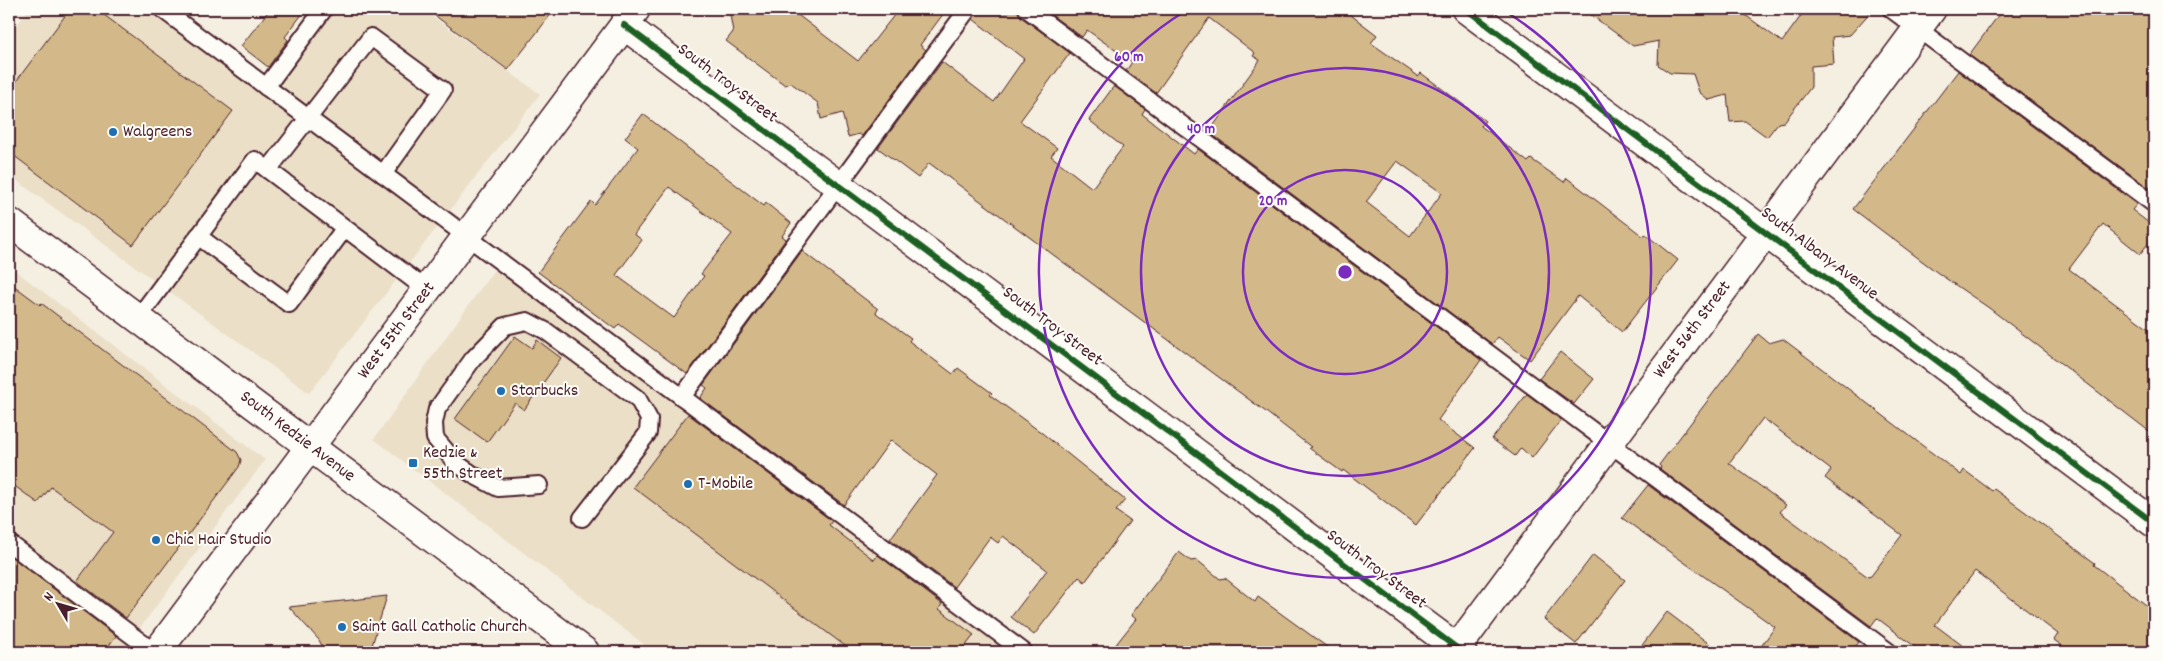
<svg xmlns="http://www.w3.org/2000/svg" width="2163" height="661" font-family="Dekko,sans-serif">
	<rect width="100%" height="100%" fill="#f5efe1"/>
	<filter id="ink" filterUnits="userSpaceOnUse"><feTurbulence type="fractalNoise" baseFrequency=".02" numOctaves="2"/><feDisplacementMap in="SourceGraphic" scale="10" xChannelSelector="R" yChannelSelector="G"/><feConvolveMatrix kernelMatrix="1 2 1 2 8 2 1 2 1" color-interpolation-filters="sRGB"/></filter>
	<g filter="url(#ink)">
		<g fill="#ebdfc7">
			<polygon points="29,9 162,9 266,86 324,9 422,9 540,94 309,393 9,175 9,36"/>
			<polygon points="500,261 1024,652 654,652 374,439"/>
			<polygon points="9,266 265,460 122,652 9,652"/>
		</g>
		<g fill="#d3b989" stroke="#4a1f2b" fill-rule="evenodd">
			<polygon points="70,9 96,9 233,111 133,245 9,152 9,91"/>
			<polygon points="270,9 306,9 285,37 288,40 268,67 241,46"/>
			<polygon points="426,9 555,9 508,70"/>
			<polygon points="729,9 790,9 858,61 899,9 947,9 920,45 926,50 862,136 859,134 848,137 842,113 821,119 818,103 791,83 785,85 726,41 733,32"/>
			<polygon points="978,9 1017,9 1021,17 1070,53 1020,121 1057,148 1051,156 1092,188 1123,147 1089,120 1114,86 1145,109 1142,114 1194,154 1198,149 1481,360 1438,420 1475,448 1416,525 1343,470 1342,472 1309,448 1311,447 1266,412 929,163 918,178 878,148 942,62 994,102 1024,59 973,19"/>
			<path d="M1043,9h300l34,26 -6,8 47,33 3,-3 64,48 -4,5 47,36 3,-3 33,23 3,-4 77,59 1,-3 33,26 -56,72 -44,-36 -48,64 -32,-23 -6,7 -283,-212 51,-72 -7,-4 2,-3 -46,-35 -53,75 -30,-22 6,-9 -45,-32 -5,7zM1397,161l45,32 -32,43 -44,-34z"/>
			<polygon points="1583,9 1737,9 1782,42 1806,9 1873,9 1850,35 1832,37 1834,64 1811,66 1811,87 1808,91 1784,122 1778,123 1767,137 1745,121 1730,122 1727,95 1709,100 1699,92 1693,74 1670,73 1658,65 1659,41 1633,46"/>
			<polygon points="2003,9 2154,9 2154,182 2149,188 1969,55"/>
			<polygon points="1958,71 2137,204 2132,210 2154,227 2154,236 2140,254 2103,224 2069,269 2154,333 2154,435 1989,308 1938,273 1853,209"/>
			<path d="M643,114l121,92 2,-3 25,20 -9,13 4,3 -99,135 -68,-50 -4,5 -77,-57 53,-71 4,4 43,-57 -13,-10zM669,187l63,47 -31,40 3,2 -30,42 -58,-43 26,-35 -8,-6z"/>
			<polygon points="802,251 878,309 876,313 911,338 909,341 953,374 958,368 992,393 990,395 1042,433 1125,500 1116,511 1130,521 1085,582 1079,577 1034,635 1011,617 1047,570 1003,536 998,543 990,537 954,587 890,539 937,475 891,440 844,505 700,398 707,388 703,385"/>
			<polygon points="9,282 40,305 41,303 165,397 237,452 241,460 239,467 126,618 77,581 113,532 51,487 38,503 9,482"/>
			<path d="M1758,334l11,9 14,-4 178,136 3,-5 28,21 2,-2 101,74 -1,2 60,46v41h-83l-17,-12 4,-6 -83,-63 -40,54 36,27h-49l-45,-34 -6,8 -211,-157 1,-2 -2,-2zM1763,418l68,52 -6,8 77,57 -31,41 -3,1 -88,-65 6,-7 -57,-42z"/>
			<polygon points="515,336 532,348 537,340 561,358 524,410 515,403 487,442 455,419"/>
			<polygon points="1560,352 1594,379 1574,404 1539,379"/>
			<polygon points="1527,394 1561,420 1532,458 1521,448 1515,456 1492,439"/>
			<polygon points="688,414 832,521 829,525 874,560 878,555 942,604 939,609 974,635 961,652 853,652 633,487"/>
			<polygon points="1648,485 1859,642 1851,652 1757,652 1775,627 1622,518"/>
			<polygon points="1179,552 1191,561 1197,560 1220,579 1225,578 1255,602 1258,597 1334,652 1110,652 1136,619 1131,615"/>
			<polygon points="9,555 116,636 104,652 9,652"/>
			<polygon points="1593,555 1625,580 1576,644 1544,619"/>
			<polygon points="387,596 370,652 325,652 319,640 289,607"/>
			<polygon points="1667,612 1720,652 1637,652"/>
		</g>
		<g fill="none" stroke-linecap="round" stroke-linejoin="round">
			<g stroke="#4a1f2b" stroke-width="20">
				<g id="service">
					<polyline points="162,9 1024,652"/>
					<polyline points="1027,9 1889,652"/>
					<polyline points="1891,9 2154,204"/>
					<polyline points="266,87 324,9"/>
					<polyline points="268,170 371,37 443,90 383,174"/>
					<polyline points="198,236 289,304 344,229"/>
					<polyline points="138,318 255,160 427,290"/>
					<polyline points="682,397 968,9"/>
					<polyline points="539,485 498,488 475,476 456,463 435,438 434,423 437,409 473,359 505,326 527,321 546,331 638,399 649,419 648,433 582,518"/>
					<polyline points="9,543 154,652"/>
				</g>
			</g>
			<g stroke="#4a1f2b" stroke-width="31">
				<g id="minor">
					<polyline points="1466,9 2154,523"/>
					<polyline points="624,25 1462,652"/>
					<polyline points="1454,652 1932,9"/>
				</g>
			</g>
			<g stroke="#4a1f2b" stroke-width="31">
				<g id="secondary">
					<polyline points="9,222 585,652"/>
					<polyline points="157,652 636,9"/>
				</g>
			</g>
			<use href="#service" stroke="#fdfcf7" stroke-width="16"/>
			<use href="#minor" stroke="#fdfcf7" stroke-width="28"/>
			<use href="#secondary" stroke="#fdfcf7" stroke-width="28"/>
			<g stroke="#fdfcf7" stroke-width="9">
				<g id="cycleway">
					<polyline points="1466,9 2154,523"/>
					<polyline points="624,25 1462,652"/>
				</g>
			</g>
			<use href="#cycleway" stroke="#1b5e20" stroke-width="6"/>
		</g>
	</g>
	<g fill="none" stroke="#7b2cbf" stroke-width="2.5">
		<circle cx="1345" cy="272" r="102"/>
		<circle cx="1345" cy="272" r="204"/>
		<path d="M1503 10A306 306 0 1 1 1187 10"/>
	</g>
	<g fill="#1f6fb2" stroke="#fdfcf7" stroke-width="2">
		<circle cx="113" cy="132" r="5"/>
		<circle cx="501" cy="391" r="5"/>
		<rect x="408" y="458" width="10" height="10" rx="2.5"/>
		<circle cx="688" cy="484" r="5"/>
		<circle cx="156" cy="540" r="5"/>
		<circle cx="342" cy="627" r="5"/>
	</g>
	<g text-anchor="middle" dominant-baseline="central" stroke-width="4" stroke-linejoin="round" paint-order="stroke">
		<g font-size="18" fill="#4a1f2b" stroke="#fdfcf7">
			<text transform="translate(727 84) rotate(37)">South Troy Street</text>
			<text transform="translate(1819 254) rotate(37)">South Albany Avenue</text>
			<text transform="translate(1052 327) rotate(37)">South Troy Street</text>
			<text transform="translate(1693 330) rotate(-53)">West 56th Street</text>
			<text transform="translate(397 331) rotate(-53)">West 55th Street</text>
			<text transform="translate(297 437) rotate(37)">South Kedzie Avenue</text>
			<text transform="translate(1376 570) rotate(37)">South Troy Street</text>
		</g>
		<g font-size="18" fill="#4a1f2b" stroke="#fdfcf7" text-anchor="start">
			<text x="123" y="132">Walgreens</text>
			<text x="511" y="391">Starbucks</text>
			<text x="423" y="453">Kedzie &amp;<tspan x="423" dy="21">55th Street</tspan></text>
			<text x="698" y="484">T-Mobile</text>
			<text x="166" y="540">Chic Hair Studio</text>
			<text x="352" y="627">Saint Gall Catholic Church</text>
		</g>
	</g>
	<circle cx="1345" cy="272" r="8" fill="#7b2cbf" stroke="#fdfcf7" stroke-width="2.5"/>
	<g font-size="15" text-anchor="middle" font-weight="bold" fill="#7b2cbf" stroke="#fdfcf7" stroke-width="4" stroke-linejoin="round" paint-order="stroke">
		<text x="1129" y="61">60 m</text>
		<text x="1201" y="133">40 m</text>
		<text x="1273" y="205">20 m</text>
	</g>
	<rect width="2163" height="661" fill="none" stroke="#fdfcf7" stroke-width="30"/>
	<rect x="15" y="15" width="2133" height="631" fill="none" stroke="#4a1f2b" stroke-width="2" filter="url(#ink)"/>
	<g transform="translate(58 604) rotate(308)" stroke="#fdfcf7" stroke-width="4" paint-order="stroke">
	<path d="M0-4L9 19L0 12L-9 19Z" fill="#4a1f2b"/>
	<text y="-8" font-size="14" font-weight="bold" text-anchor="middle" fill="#4a1f2b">N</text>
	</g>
</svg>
